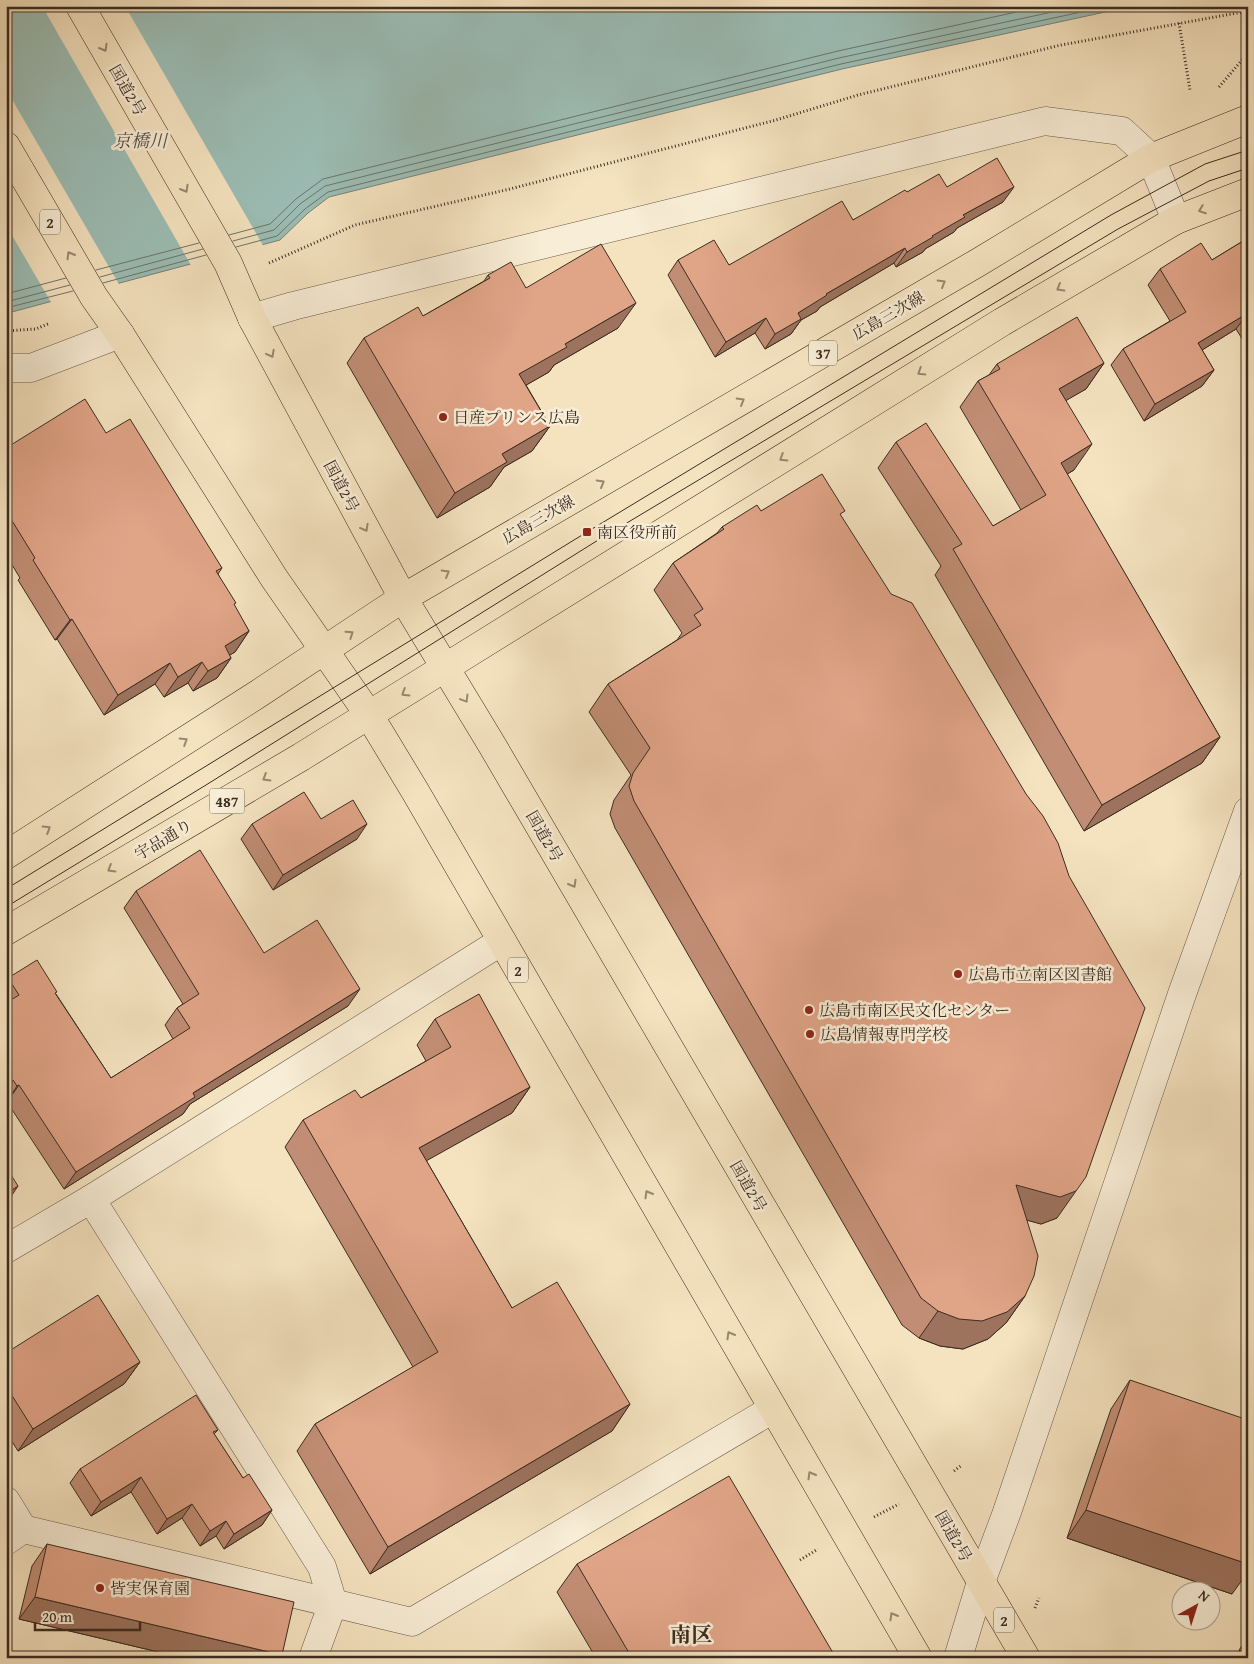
<svg xmlns="http://www.w3.org/2000/svg" width="1254" height="1664" font-family="'Gentium Book Plus','Noto Serif JP',serif">
	<rect width="100%" height="100%" fill="#f5e3c0"/>
	<filter id="stains"><feTurbulence type="fractalNoise" baseFrequency=".004" numOctaves="4"/><feColorMatrix values="0 0 0 0 .2 0 0 0 0 .09 0 0 0 0 .02 0 0 0 .5 -.17"/></filter>
	<radialGradient id="worn" r=".72"><stop offset=".6" stop-color="#630" stop-opacity="0"/><stop offset="1" stop-color="#630" stop-opacity=".3"/></radialGradient>
	<polygon fill="#9cbeb6" stroke="#75847a" points="6,6 1133,6 842,69 329,197 308,213 280,240 8,313 6,312"/>
	<g fill="#f5e3c0">
		<polygon points="42,6 125,6 264,247 192,267"/>
		<polygon points="6,89 120,286 52,304 6,225"/>
	</g>
	<g fill="none" stroke-linecap="round" stroke-linejoin="round">
		<g stroke="#6c756c" stroke-width="1">
			<polyline points="229,235 270,224 296,199 323,179 838,51 1044,6"/>
			<polyline points="233,241 274,230 300,204 325,186 839,58 1080,6"/>
			<polyline points="236,247 277,236 305,209 328,192 841,64 1109,6"/>
			<polyline points="96,270 199,243"/>
			<polyline points="100,277 203,249"/>
			<polyline points="103,283 206,255"/>
			<polyline points="6,294 66,278"/>
			<polyline points="6,302 70,285"/>
			<polyline points="6,308 73,291"/>
		</g>
		<g stroke="#6a5a49" stroke-width="29">
			<g id="minor">
				<polyline points="252,318 293,306 1045,121 1122,131 1151,158 1176,220"/>
				<polyline points="6,368 31,368 120,334"/>
				<polyline points="91,1199 322,1567 333,1603 313,1658"/>
				<polyline points="6,1249 91,1199 502,941"/>
				<polyline points="6,1501 23,1529"/>
				<polyline points="6,1541 23,1529 412,1622 773,1409"/>
				<polyline points="958,1658 981,1582 1007,1512 1182,994 1248,811"/>
			</g>
		</g>
		<g stroke="#3b2c21" stroke-width="29">
			<g id="major">
				<polyline points="403,598 979,262 1151,158 1248,119"/>
				<polyline points="446,667 1002,322 1176,220 1248,192"/>
			</g>
		</g>
		<g stroke="#3b2c21" stroke-width="29">
			<g id="highway">
				<polyline points="80,6 228,263 252,318 403,598 492,745 1026,1658"/>
				<polyline points="6,146 94,297 120,334 274,578 369,715 415,791 918,1658"/>
				<polyline points="6,855 258,694 403,598"/>
				<polyline points="6,931 301,757 446,667"/>
			</g>
		</g>
		<g stroke="#3b2c21" stroke-width="3" stroke-dasharray="1 2.5" stroke-linecap="butt">
			<polyline points="1179,23 1190,90"/>
			<polyline points="1219,87 1248,53"/>
			<polyline points="269,263 355,225 510,189 776,120 858,95 1061,45 1248,11"/>
			<polyline points="6,331 36,329 50,323"/>
			<polyline points="954,1471 962,1465"/>
			<polyline points="874,1517 899,1504"/>
			<polyline points="800,1560 818,1549"/>
			<polyline points="1035,1608 1039,1598"/>
		</g>
		<use href="#minor" stroke="#f8edd6" stroke-width="28"/>
		<use href="#major" stroke="#f5e3c0" stroke-width="28"/>
		<use href="#highway" stroke="#f5e3c0" stroke-width="28"/>
		<g stroke="#3b2c21" stroke-width="1">
			<polyline points="6,889 587,532 1111,215 1205,164 1248,150"/>
			<polyline points="6,907 206,785 595,542 1118,229 1209,181 1248,168"/>
		</g>
	</g>
	<g fill="#c18d74" stroke="#3b2c21">
		<polygon points="947,187 1003,202 957,228 954,232 925,249 923,252 896,267 894,263 820,307 817,311 801,320 791,334 765,349 755,333 715,357 668,275 678,260 729,265 853,220 907,192"/>
		<polygon points="1248,238 1248,348 1236,329 1202,350 1214,370 1202,386 1144,421 1111,365 1123,349 1170,321 1148,285 1160,269 1212,260"/>
		<polygon points="488,275 526,288 618,328 554,365 549,372 526,385 550,426 532,451 504,467 490,487 437,518 347,363 364,338 423,316 484,281"/>
		<polygon points="1104,363 1086,389 1066,400 1074,470 1067,474 1220,737 1202,763 1084,831 935,575 941,566 878,468 896,442 993,526 1021,510 960,407 978,381 989,375 997,364"/>
		<polygon points="106,433 222,568 218,574 234,606 249,631 235,652 229,655 231,658 217,678 193,691 188,683 164,697 155,684 104,715 57,639 55,640 18,580 20,578 6,555 6,448"/>
		<polygon points="761,511 841,516 1057,1218 1041,1224 1027,1220 1025,1296 1006,1323 988,1339 963,1349 940,1346 919,1338 902,1325 615,828 610,814 614,800 631,775 589,712 608,684 677,640 682,633 654,590 673,563 717,533 722,527"/>
		<polygon points="252,824 357,839 273,890 241,839"/>
		<polygon points="136,891 264,953 348,1006 190,1104 183,1114 64,1189 7,1102 6,1103 6,981 8,978 56,994 111,1078 173,1039 165,1025 177,1008 183,1004 124,908"/>
		<polygon points="1248,970 1248,983 1244,982"/>
		<polygon points="435,1019 530,1087 512,1113 426,1160 512,1308 630,1404 612,1431 370,1574 297,1451 315,1424 413,1367 285,1147 303,1120 361,1098 426,1061 417,1045"/>
		<polygon points="6,1353 140,1362 124,1384 18,1451 6,1432"/>
		<polygon points="1130,1380 1232,1594 1067,1538 1111,1409"/>
		<polygon points="218,1430 214,1434 243,1478 272,1510 262,1525 224,1549 216,1536 200,1546 182,1518 157,1534 131,1492 91,1516 70,1483 80,1469"/>
		<polygon points="47,1544 280,1658 184,1658 19,1619 32,1566"/>
		<polygon points="577,1564 836,1658 596,1658 557,1592"/>
		<polygon points="1248,1638 1248,1658 1244,1658 1239,1650"/>
	</g>
	<g fill="#9d735e" stroke="#3b2c21">
		<polygon points="1014,187 1003,202 957,228 954,232 925,249 923,252 896,267 907,252 963,215"/>
		<polygon points="905,248 894,263 820,307 817,311 801,320 791,334 765,349 775,334 798,313 826,294"/>
		<polygon points="636,303 618,328 554,365 549,372 502,399 519,374 565,344"/>
		<polygon points="1248,313 1236,329 1186,360 1198,343"/>
		<polygon points="766,318 755,333 715,357 726,342"/>
		<polygon points="1104,363 1086,389 1041,415 1059,389"/>
		<polygon points="1214,370 1202,386 1144,421 1155,404"/>
		<polygon points="550,426 532,451 504,467 490,487 437,518 455,493 502,454"/>
		<polygon points="1092,444 1074,470 1042,489 1061,463"/>
		<polygon points="72,619 57,639 55,640 70,620"/>
		<polygon points="249,631 235,652 210,667 225,646"/>
		<polygon points="231,658 217,678 193,691 208,671"/>
		<polygon points="202,662 188,683 164,697 178,677"/>
		<polygon points="170,663 155,684 104,715 118,695"/>
		<polygon points="1220,737 1202,763 1084,831 1102,805"/>
		<polygon points="367,824 357,839 273,890 283,875"/>
		<polygon points="1248,976 1248,983 1244,982"/>
		<polygon points="360,989 348,1006 190,1104 183,1114 64,1189 76,1172 193,1093"/>
		<polygon points="13,1080 6,1089 6,1084"/>
		<polygon points="19,1085 7,1102 6,1103 17,1086"/>
		<polygon points="530,1087 512,1113 401,1175 419,1148"/>
		<polygon points="1016,1185 1076,1191 1057,1218 1041,1224 997,1212"/>
		<polygon points="18,1186 6,1204 6,1194"/>
		<polygon points="1025,1296 1006,1323 988,1339 963,1349 940,1346 919,1338 938,1311"/>
		<polygon points="140,1362 124,1384 18,1451 33,1429"/>
		<polygon points="630,1404 612,1431 370,1574 388,1547"/>
		<polygon points="141,1477 131,1492 91,1516 101,1502"/>
		<polygon points="192,1504 182,1518 157,1534 167,1519"/>
		<polygon points="272,1510 262,1525 224,1549 234,1534"/>
		<polygon points="1086,1510 1248,1564 1248,1572 1232,1594 1067,1538"/>
		<polygon points="226,1521 216,1536 200,1546 210,1531"/>
		<polygon points="35,1597 282,1655 280,1658 184,1658 19,1619"/>
	</g>
	<g fill="#e0a487" stroke="#3b2c21">
		<polygon points="997,158 1014,187 963,215 965,217 932,236 933,237 907,252 905,248 826,294 827,295 798,313 801,319 775,334 766,318 726,342 678,260 714,240 729,265 842,201 853,220 905,190 907,192 939,174 947,187"/>
		<polygon points="1248,238 1248,313 1198,343 1214,370 1155,404 1123,349 1186,312 1160,269 1201,243 1212,260"/>
		<polygon points="601,244 636,303 565,344 567,347 519,374 550,426 502,454 507,462 455,493 364,338 418,307 423,316 490,278 488,275 511,262 526,288"/>
		<polygon points="1077,317 1104,363 1059,389 1092,444 1061,463 1220,737 1102,805 953,549 962,544 896,442 926,423 993,526 1046,495 978,381 1000,369 997,364"/>
		<polygon points="85,399 106,433 130,419 222,568 216,571 236,603 234,604 249,631 225,646 231,658 208,671 202,662 178,677 170,663 118,695 72,619 70,620 33,560 35,558 6,511 6,448"/>
		<polygon points="822,474 845,511 840,514 891,594 912,603 1026,794 1043,816 1058,843 1069,876 1145,1008 1086,1177 1076,1191 1060,1197 1016,1185 1038,1256 1034,1276 1025,1296 1007,1312 982,1321 959,1319 938,1311 921,1298 634,801 629,786 633,773 650,748 608,684 701,625 694,615 703,609 673,563 724,529 722,527 757,505 761,511"/>
		<polygon points="304,792 321,819 353,800 367,824 283,875 252,824"/>
		<polygon points="200,850 264,953 317,920 360,989 193,1093 195,1097 76,1172 19,1085 17,1086 13,1080 6,1084 6,1003 19,995 8,978 37,960 57,992 55,993 111,1078 190,1028 177,1008 199,994 136,891"/>
		<polygon points="479,994 530,1087 419,1148 512,1308 557,1282 630,1404 388,1547 315,1424 438,1352 303,1120 355,1090 361,1098 451,1047 435,1019"/>
		<polygon points="6,1167 18,1186 6,1194"/>
		<polygon points="98,1295 140,1362 33,1429 6,1386 6,1353"/>
		<polygon points="1130,1380 1248,1420 1248,1564 1086,1510"/>
		<polygon points="196,1395 218,1430 213,1432 243,1478 249,1474 272,1510 234,1534 226,1521 210,1531 192,1504 167,1519 141,1477 101,1502 80,1469"/>
		<polygon points="729,1476 836,1658 632,1658 577,1564"/>
		<polygon points="47,1544 294,1602 282,1655 35,1597"/>
	</g>
	<defs><path id="oneway-chevron" d="M-2-3.5L2.5 0L-2 3.5" fill="none" stroke-width="1.6" stroke-linecap="round" stroke-linejoin="round" transform="scale(1.25)"/></defs>
	<g stroke="#988870">
		<use href="#oneway-chevron" transform="translate(104 48) rotate(60)"/>
		<use href="#oneway-chevron" transform="translate(185 189) rotate(60)"/>
		<use href="#oneway-chevron" transform="translate(1202 210) rotate(159)"/>
		<use href="#oneway-chevron" transform="translate(70 255) rotate(-120)"/>
		<use href="#oneway-chevron" transform="translate(942 283) rotate(-30)"/>
		<use href="#oneway-chevron" transform="translate(1060 288) rotate(150)"/>
		<use href="#oneway-chevron" transform="translate(271 354) rotate(62)"/>
		<use href="#oneway-chevron" transform="translate(921 372) rotate(148)"/>
		<use href="#oneway-chevron" transform="translate(741 401) rotate(-30)"/>
		<use href="#oneway-chevron" transform="translate(783 458) rotate(148)"/>
		<use href="#oneway-chevron" transform="translate(601 483) rotate(-30)"/>
		<use href="#oneway-chevron" transform="translate(365 528) rotate(61)"/>
		<use href="#oneway-chevron" transform="translate(446 573) rotate(-30)"/>
		<use href="#oneway-chevron" transform="translate(350 634) rotate(-34)"/>
		<use href="#oneway-chevron" transform="translate(405 693) rotate(148)"/>
		<use href="#oneway-chevron" transform="translate(465 699) rotate(59)"/>
		<use href="#oneway-chevron" transform="translate(184 741) rotate(-32)"/>
		<use href="#oneway-chevron" transform="translate(266 778) rotate(149)"/>
		<use href="#oneway-chevron" transform="translate(47 829) rotate(-32)"/>
		<use href="#oneway-chevron" transform="translate(111 869) rotate(149)"/>
		<use href="#oneway-chevron" transform="translate(573 884) rotate(60)"/>
		<use href="#oneway-chevron" transform="translate(648 1194) rotate(-120)"/>
		<use href="#oneway-chevron" transform="translate(730 1335) rotate(-120)"/>
		<use href="#oneway-chevron" transform="translate(811 1475) rotate(-120)"/>
		<use href="#oneway-chevron" transform="translate(893 1616) rotate(-120)"/>
	</g>
	<g fill="#8f2418" stroke="#f8edd6" stroke-width="2">
		<circle cx="443" cy="417" r="5"/>
		<rect x="582" y="527" width="10" height="10" rx="2.5"/>
		<circle cx="958" cy="974" r="5"/>
		<circle cx="809" cy="1010" r="5"/>
		<circle cx="810" cy="1034" r="5"/>
		<circle cx="100" cy="1588" r="5"/>
	</g>
	<g text-anchor="middle" dominant-baseline="central" stroke-width="5" stroke-linejoin="round" paint-order="stroke">
		<g fill="#f8edd6" stroke="#746657" stroke-width="1">
			<rect x="40" y="209.5" width="20" height="25" rx="4"/>
			<rect x="809" y="340.5" width="28" height="25" rx="4"/>
			<rect x="209.5" y="788.5" width="35" height="25" rx="4"/>
			<rect x="508" y="957.5" width="20" height="25" rx="4"/>
			<rect x="994" y="1607.5" width="20" height="25" rx="4"/>
		</g>
		<g font-size="15" font-weight="bold" fill="#3b2c21">
			<text x="50" y="222">2</text>
			<text x="823" y="353">37</text>
			<text x="227" y="801">487</text>
			<text x="518" y="970">2</text>
			<text x="1004" y="1620">2</text>
		</g>
		<g font-size="16" fill="#3b2c21" stroke="#f8edd6">
			<text transform="translate(128 90) rotate(60)">国道2号</text>
			<text transform="translate(888 315) rotate(-30)">広島三次線</text>
			<text transform="translate(342 486) rotate(62)">国道2号</text>
			<text transform="translate(538 519) rotate(-30)">広島三次線</text>
			<text transform="translate(545 836) rotate(60)">国道2号</text>
			<text transform="translate(163 839) rotate(-31)">宇品通り</text>
			<text transform="translate(749 1186) rotate(60)">国道2号</text>
			<text transform="translate(954 1536) rotate(60)">国道2号</text>
		</g>
		<g font-size="16" fill="#3b2c21" stroke="#f8edd6" text-anchor="start">
			<text x="453" y="417">日産プリンス広島</text>
			<text x="597" y="532">南区役所前</text>
			<text x="968" y="974">広島市立南区図書館</text>
			<text x="819" y="1010">広島市南区民文化センター</text>
			<text x="820" y="1034">広島情報専門学校</text>
			<text x="110" y="1588">皆実保育園</text>
		</g>
		<g font-size="18" font-style="italic" fill="#535046" stroke="#f8edd6">
			<text x="140" y="140">京橋川</text>
		</g>
		<g font-size="21" font-weight="bold" fill="#3b2c21" stroke="#f8edd6">
			<text x="691" y="1634">南区</text>
		</g>
	</g>
	<rect width="1254" height="1664" fill="none" stroke="#f5e3c0" stroke-width="25"/>
	<rect x="8" y="8" width="1239" height="1649" fill="none" stroke="#3b2c21" stroke-width="2.5"/>
	<rect x="12" y="12" width="1229" height="1639" fill="none" stroke="#3b2c21"/>
	<g transform="translate(1196 1606) rotate(39)"><circle r="24" fill="#f8edd6" stroke="#aca08e"/>
	<path d="M0-4L9 19L0 12L-9 19Z" fill="#8f2418"/>
	<text y="-8" font-size="14" font-weight="bold" text-anchor="middle" fill="#3b2c21">N</text>
	</g>
	<path d="M35 1622v8h105v-8" fill="none" stroke="#3b2c21" stroke-width="2.5"/>
	<text x="42" y="1622" font-size="15" fill="#3b2c21" stroke="#f8edd6" stroke-width="4" paint-order="stroke">20 m</text>
	<rect width="100%" height="100%" filter="url(#stains)"/>
	<rect width="100%" height="100%" fill="url(#worn)"/>
</svg>
